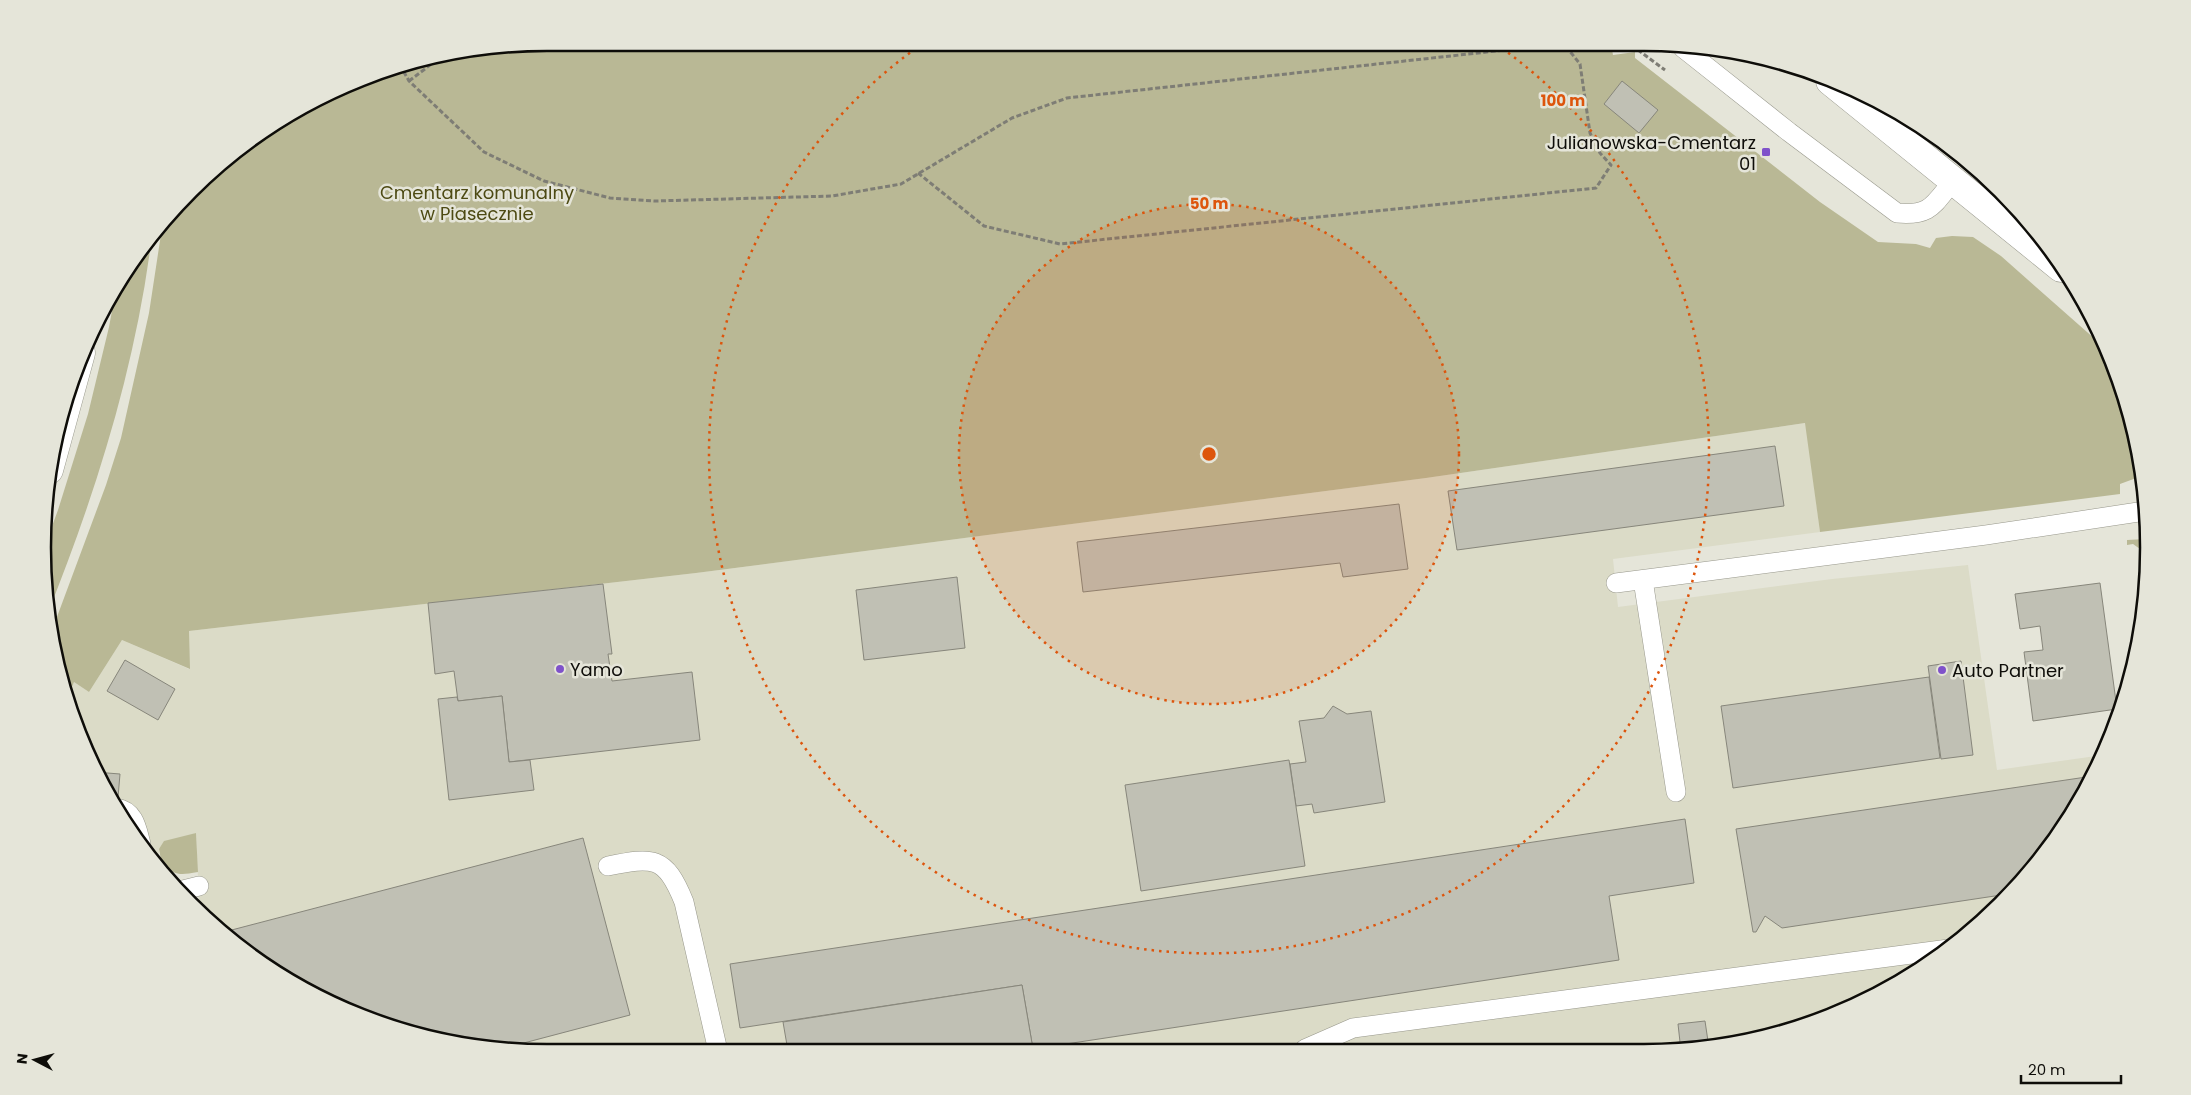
<svg xmlns="http://www.w3.org/2000/svg" width="2191" height="1095" font-family="Poppins,sans-serif">
	<rect width="100%" height="100%" fill="#e5e5d9"/>
	<polygon fill="#dbdbc7" points="1806,423 1820,532 1613,559 1618,607 1832,579 1968,565 1997,770 2103,755 2097,771 2023,880 1951,948 1836,1014 1709,1048 515,1051 417,1035 324,1001 267,967 190,904 199,902 196,833 159,849 159,856 153,859 128,828 94,771 67,699 74,682 89,692 122,640 189,669 189,631 696,573 1426,478"/>
	<g fill="#b9b895">
		<polygon points="547,43 1611,44 1613,55 1635,52 1635,58 1820,202 1878,242 1916,244 1930,248 1936,238 1952,236 1973,237 2001,256 2104,347 2122,385 2142,474 2139,477 2120,484 2120,494 1820,532 1805,423 1426,478 696,573 189,631 190,669 122,640 89,692 74,682 67,699 60,678 51,633 106,485 121,438 149,313 163,221 240,147 295,110 385,69 449,52"/>
		<path d="M152,235c-16,131 -56,258 -105,380l-2,-70 13,-35 30,-96 21,-87 7,-38 11,-22z"/>
		<polygon points="2146,539 2147,554 2133,544 2127,545 2127,540"/>
		<path d="M196,833l2,39c-18,3 -21,4 -36,-7l-3,-16 5,-8z"/>
	</g>
	<g fill="#c0c0b4" stroke="#87867b">
		<polygon points="1622,81 1658,110 1639,133 1604,104"/>
		<polygon points="1775,446 1784,506 1457,550 1448,491"/>
		<polygon points="1399,504 1408,569 1343,577 1340,563 1083,592 1077,542"/>
		<polygon points="957,577 965,648 864,660 856,590"/>
		<polygon points="2100,583 2117,709 2033,721 2024,652 2043,650 2040,626 2020,629 2015,594"/>
		<polygon points="603,584 612,654 608,654 612,681 692,672 700,740 509,762 502,696 458,701 454,671 435,674 428,603"/>
		<polygon points="125,660 175,689 158,720 107,691"/>
		<polygon points="1961,661 1973,755 1941,759 1928,666"/>
		<polygon points="1929,677 1940,758 1733,788 1721,706"/>
		<polygon points="502,696 509,762 530,760 534,790 449,800 438,699 457,697 458,701"/>
		<polygon points="1333,706 1347,714 1371,711 1385,802 1314,813 1312,804 1296,806 1290,764 1306,762 1299,721 1324,718"/>
		<polygon points="1289,760 1305,866 1141,891 1125,785"/>
		<polygon points="95,772 120,774 117,809"/>
		<polygon points="2093,776 2023,880 2008,894 1782,928 1765,916 1756,932 1753,932 1736,829"/>
		<polygon points="1685,819 1694,883 1609,896 1619,960 1033,1049 1022,985 740,1028 730,964"/>
		<polygon points="583,838 630,1015 501,1049 417,1035 324,1001 267,967 224,932"/>
		<polygon points="1022,985 1033,1049 788,1051 783,1022"/>
		<polygon points="1705,1021 1709,1048 1656,1048 1656,1045 1680,1042 1678,1024"/>
	</g>
	<g fill="none" stroke-linecap="round" stroke-linejoin="round">
		<g stroke="#97978b" stroke-width="20">
			<g id="service">
				<path d="M1681,44l2,4 106,84 108,81c34,3 36,-8 56,-32"/>
				<polyline points="1643,580 1676,792"/>
				<polyline points="1616,583 1986,535 2145,511"/>
				<path d="M116,808c19,3 21,21 25,36"/>
				<path d="M608,866c45,-9 57,-11 76,36l34,149"/>
				<polyline points="179,891 199,886"/>
				<polyline points="1305,1049 1353,1028 1949,949"/>
			</g>
		</g>
		<g stroke="#97978b" stroke-width="29">
			<polyline id="minor" points="1830,81 2061,268"/>
		</g>
		<g stroke="#97978b" stroke-width="29">
			<polyline id="secondary" points="49,470 81,353"/>
		</g>
		<g stroke="#7e7d75" stroke-width="3" stroke-dasharray="5 2.5" stroke-linecap="butt">
			<polyline points="1633,44 1638,50 1665,70"/>
			<polyline points="400,65 409,81 484,152 544,181 610,198 655,201 832,196 901,184 1012,118 1067,98 1569,43"/>
			<polyline points="409,81 446,53"/>
			<polyline points="918,173 984,226 1060,244 1596,188 1611,165 1600,153 1590,133 1580,64 1564,44"/>
		</g>
		<use href="#service" stroke="#fff" stroke-width="19"/>
		<use href="#minor" stroke="#fff" stroke-width="28"/>
		<use href="#secondary" stroke="#fff" stroke-width="28"/>
	</g>
	<circle cx="1209" cy="454" r="250" fill="#dd550c" fill-opacity=".12"/>
	<g fill="none" stroke="#dd550c" stroke-width="2.5" stroke-dasharray="2.5 5">
		<circle cx="1209" cy="454" r="250"/>
		<path d="M1496 44A500 500 0 1 1 922 44"/>
	</g>
	<g fill="#7f52ca" stroke="#e5e5d9" stroke-width="2">
		<rect x="1761" y="147" width="10" height="10" rx="2.5"/>
		<circle cx="560" cy="669" r="5"/>
		<circle cx="1942" cy="670" r="5"/>
	</g>
	<g text-anchor="middle" dominant-baseline="central" stroke-width="5" stroke-linejoin="round" paint-order="stroke">
		<g font-size="18" fill="#0e0d09" stroke="#e5e5d9" text-anchor="start">
			<text x="1756" y="142" text-anchor="end">Julianowska-Cmentarz<tspan x="1756" dy="21">01</tspan></text>
			<text x="570" y="669">Yamo</text>
			<text x="1952" y="670">Auto Partner</text>
		</g>
		<g font-size="18" fill="#4d4a13" stroke="#e5e5d9">
			<text x="477" y="192">Cmentarz komunalny<tspan x="477" dy="21">w Piasecznie</tspan></text>
		</g>
	</g>
	<path d="M0 0H2191V1095H0ZM547 51H1644A496 496 0 0 1 2140 547V548A496 496 0 0 1 1644 1044H547A496 496 0 0 1 51 548V547A496 496 0 0 1 547 51Z" fill="#e5e5d9" fill-rule="evenodd"/>
	<path fill="none" stroke="#0e0d09" stroke-width="2.5" d="M547 51H1644A496 496 0 0 1 2140 547V548A496 496 0 0 1 1644 1044H547A496 496 0 0 1 51 548V547A496 496 0 0 1 547 51Z"/>
	<circle cx="1209" cy="454" r="8" fill="#dd550c" stroke="#e5e5d9" stroke-width="2.5"/>
	<g font-size="15" text-anchor="middle" font-weight="bold" fill="#dd550c" stroke="#e5e5d9" stroke-width="5" stroke-linejoin="round" paint-order="stroke">
		<text x="1563" y="106">100 m</text>
		<text x="1209" y="209">50 m</text>
	</g>
	<g transform="translate(35 1060) rotate(276)" stroke="#e5e5d9" stroke-width="4" paint-order="stroke">
	<path d="M0-4L9 19L0 12L-9 19Z" fill="#0e0d09"/>
	<text y="-8" font-size="14" font-weight="bold" text-anchor="middle" fill="#0e0d09">N</text>
	</g>
	<path d="M2021 1075v8h100v-8" fill="none" stroke="#0e0d09" stroke-width="2.5"/>
	<text x="2028" y="1075" font-size="15" fill="#0e0d09" stroke="#e5e5d9" stroke-width="4" paint-order="stroke">20 m</text>
</svg>
